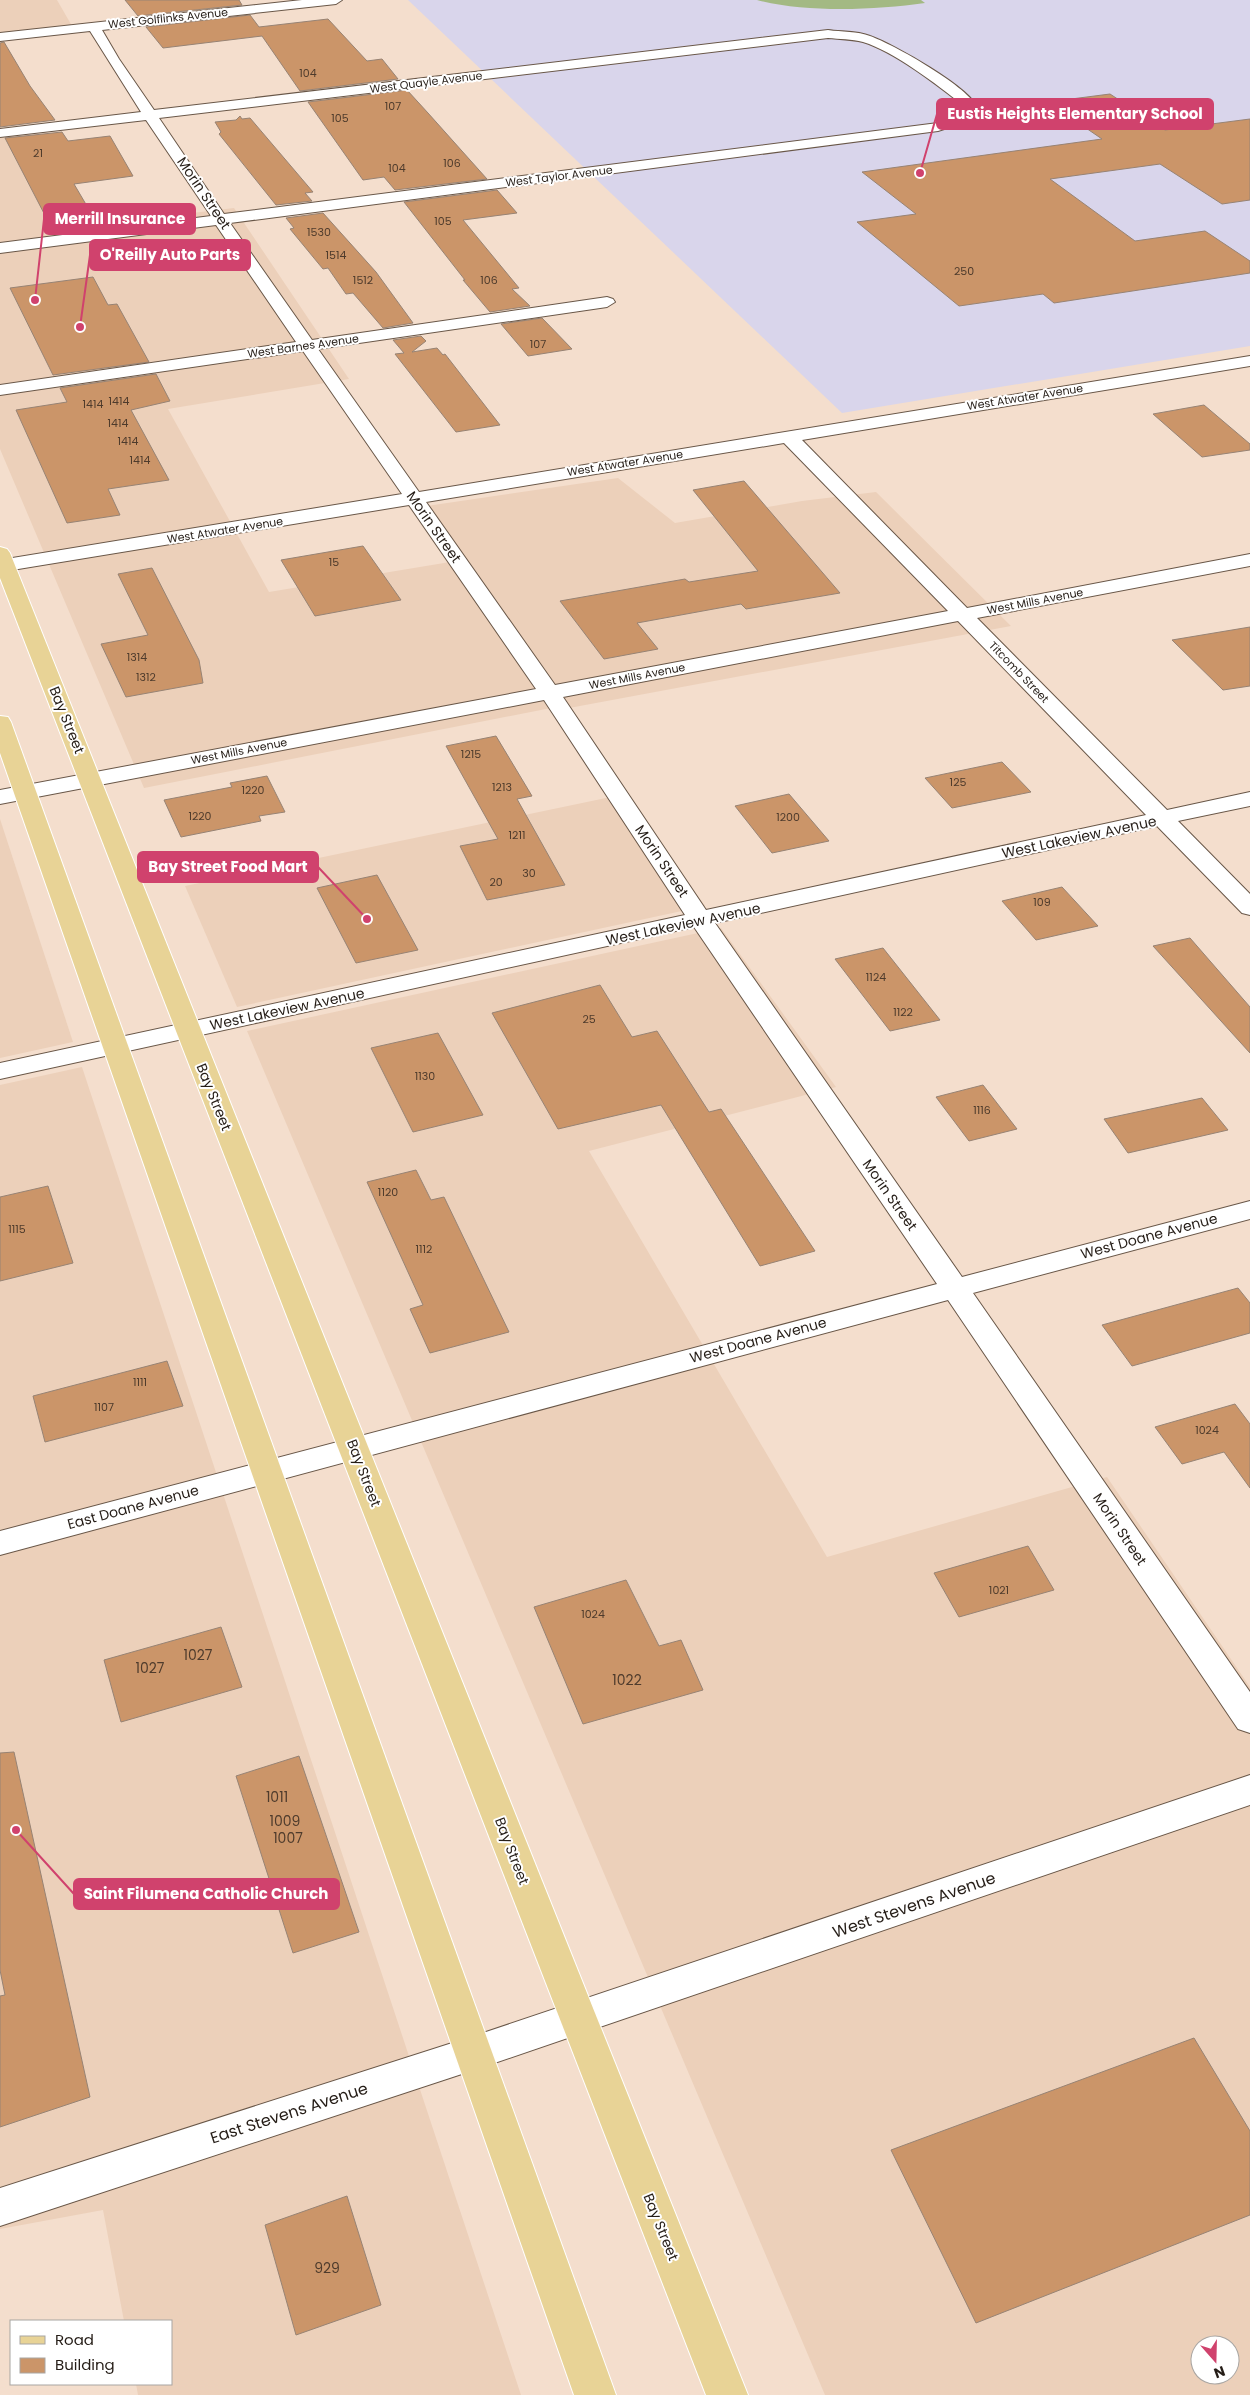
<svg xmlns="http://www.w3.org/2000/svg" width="1250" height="2395" font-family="Poppins,sans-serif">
	<rect width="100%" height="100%" fill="#f4decd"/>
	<g fill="#ecd0ba" fill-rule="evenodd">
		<polygon points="0,0 57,0 72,26 0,34"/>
		<polygon points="13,131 15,143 38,193 67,228 234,208 349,379 168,409 269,592 450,562 420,507 618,478 675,523 802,501 876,492 1011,626 553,711 551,708 144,788 0,449 0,132"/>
		<polygon points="625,794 705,906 237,1007 185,886"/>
		<polygon points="0,819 73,1042 0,1058"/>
		<path d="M721,928l115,159 -247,64 238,406 280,-80 143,210v708h-425l-578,-1364zM1200,2345h30v30h-30z"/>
		<polygon points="82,1067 521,2395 138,2395 136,2384 171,2384 171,2321 124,2321 103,2210 0,2229 0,1085"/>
	</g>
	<polygon fill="#d9d5eb" points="408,0 1250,0 1250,346 842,413"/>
	<path fill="#a3b983" d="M757,0h164l4,3c-50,7 -119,10 -168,-3z"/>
	<g fill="#cb9569" stroke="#978374">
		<polygon points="125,0 239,0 242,5 138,16"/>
		<polygon points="250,15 259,27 328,19 367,61 382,59 398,79 300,91 262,36 163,48 146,27"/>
		<polygon points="4,42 30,86 55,120 0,127 0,43"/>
		<polygon points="407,90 428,113 487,179 395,190 384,177 363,180 308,102"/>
		<polygon points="1110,94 1165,130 1250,119 1250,200 1222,204 1160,164 1050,179 1135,241 1205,231 1250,261 1250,273 1054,303 1043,294 959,306 857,222 916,214 862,172 1102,139 1048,102"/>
		<polygon points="240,116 242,119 250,118 313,192 305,193 312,201 276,205 219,134 221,132 215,122 236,120"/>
		<polygon points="62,132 68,141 110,136 133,176 74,184 94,218 49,223 5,138"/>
		<polygon points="497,190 517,213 463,220 519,288 512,289 530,306 490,312 463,280 465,280 404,202"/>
		<polygon points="323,213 376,272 413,323 383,328 353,293 346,294 328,268 323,269 290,229 294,228 286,218"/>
		<polygon points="93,277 108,305 117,304 149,362 53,375 10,288"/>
		<polygon points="542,318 572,349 528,356 501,324"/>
		<polygon points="421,336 426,341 412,352 437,348 443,355 445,354 500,425 456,432 395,354 404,353 393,340"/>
		<polygon points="156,374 170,401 131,410 169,480 108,489 120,515 67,523 16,410 67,402 60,388"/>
		<polygon points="1204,405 1250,444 1250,450 1202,457 1153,414"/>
		<polygon points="744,481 840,593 746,609 741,604 637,623 658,649 604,659 560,601 685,579 689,582 758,571 693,490"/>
		<polygon points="363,546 401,600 315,616 281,560"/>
		<polygon points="152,568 199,660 203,683 126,697 101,644 148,635 118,574"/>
		<polygon points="1250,627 1250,686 1223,690 1172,640"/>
		<polygon points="496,736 532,796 517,799 565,885 487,900 460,846 498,839 446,746"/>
		<polygon points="1002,762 1031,792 952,808 925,778"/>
		<polygon points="267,776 285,812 259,816 261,821 181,837 164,800 232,787 230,783"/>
		<polygon points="789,794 829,841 772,853 735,806"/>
		<polygon points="377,875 418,950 356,963 317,888"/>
		<polygon points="1062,887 1098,926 1036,940 1002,901"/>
		<polygon points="1190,938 1250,1007 1250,1053 1153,946"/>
		<polygon points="883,948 940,1020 890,1031 835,959"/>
		<polygon points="600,985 632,1037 657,1031 709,1112 721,1109 815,1251 760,1266 661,1105 558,1129 492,1013"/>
		<polygon points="438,1033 483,1115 413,1132 371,1048"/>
		<polygon points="983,1085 1017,1129 969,1141 936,1097"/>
		<polygon points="1202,1098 1228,1130 1128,1153 1104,1119"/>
		<polygon points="416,1170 431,1200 444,1197 509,1332 430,1353 410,1309 423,1305 367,1182"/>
		<polygon points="48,1186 73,1263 0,1281 0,1197"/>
		<polygon points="1238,1288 1250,1303 1250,1333 1132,1366 1102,1325"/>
		<polygon points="167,1361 183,1406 45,1442 33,1396"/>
		<polygon points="1235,1404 1250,1424 1250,1488 1224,1452 1182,1464 1155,1427"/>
		<polygon points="1028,1546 1054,1590 959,1617 934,1573"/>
		<polygon points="626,1580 659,1646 681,1640 703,1690 583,1724 534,1607"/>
		<polygon points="221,1627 242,1687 121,1722 104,1660"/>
		<polygon points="14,1752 90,2097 0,2127 0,1996 5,1995 0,1970 0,1753"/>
		<polygon points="299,1756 359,1932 293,1953 236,1776"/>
		<polygon points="1194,2038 1250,2131 1250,2215 976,2323 891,2150"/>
		<polygon points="347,2196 381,2305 296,2335 265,2225"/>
	</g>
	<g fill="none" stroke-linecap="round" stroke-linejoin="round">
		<g stroke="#695748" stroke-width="2">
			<g id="minor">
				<path d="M302,0h40l-6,4 -234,26 17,29 35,51 674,-80c13,2 30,1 42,6 23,8 101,52 108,73l-12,13 -28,9 -708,92 82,117 295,-43 6,2 2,3 -8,5 -289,42 101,143 831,-136v10l-448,74 165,168 283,-54v12l-273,52 190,192 83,-18v14l-72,15 72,73v21l-8,-2 -85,-87 -442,97 247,354 288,-76v18l-277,74 277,399v41l-12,-4 -290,-429 -948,255v-24l937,-247 -243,-357 -694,152v-16l685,-148 -141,-215 -544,104v-14l536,-101 -127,-184 -409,67v-12l402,-66 -99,-143 -303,44v-10l296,-43 -80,-117 -216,28v-10l211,-27 -65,-96 -146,17v-8l141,-17 -51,-81 -90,10v-8zM828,38c11,1 24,1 35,4 32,10 73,42 100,63l1,4 -8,7 -18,7 -714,91 -65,-96zM784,443l164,168 -393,74 -129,-183zM958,621l188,194 -440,95 -143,-213z"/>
				<polygon points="1250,1775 1250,1805 474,2070 0,2226 0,2188 474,2036"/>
			</g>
		</g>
		<g stroke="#fff" stroke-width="2">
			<g id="major">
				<polygon points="0,547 7,549 10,553 748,2395 706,2395 0,578"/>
				<polygon points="0,716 8,717 11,722 616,2395 574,2395 0,753"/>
			</g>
		</g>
		<use href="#minor" fill="#fff" fill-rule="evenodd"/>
		<use href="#major" fill="#e8d396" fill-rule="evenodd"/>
	</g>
	<g text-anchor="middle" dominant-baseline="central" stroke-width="4" stroke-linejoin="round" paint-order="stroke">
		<g font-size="11" fill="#251d17" stroke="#fff">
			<text transform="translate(168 18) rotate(-6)">West Golflinks Avenue</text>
			<text transform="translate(426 82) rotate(-7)">West Quayle Avenue</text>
			<text transform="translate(559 176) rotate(-7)">West Taylor Avenue</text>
			<text transform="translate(303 346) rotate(-8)">West Barnes Avenue</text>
			<text transform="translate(1025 397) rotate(-9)">West Atwater Avenue</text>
			<text transform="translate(625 463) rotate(-9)">West Atwater Avenue</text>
			<text transform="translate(225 530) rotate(-9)">West Atwater Avenue</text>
			<text transform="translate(1035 601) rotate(-11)">West Mills Avenue</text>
			<text transform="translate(1019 672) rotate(46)">Titcomb Street</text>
			<text transform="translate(637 676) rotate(-11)">West Mills Avenue</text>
			<text transform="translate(239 751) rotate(-11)">West Mills Avenue</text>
		</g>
		<g font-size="11" fill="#4e3b2c">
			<text x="308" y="73">104</text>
			<text x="393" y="106">107</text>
			<text x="340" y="118">105</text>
			<text x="38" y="153">21</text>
			<text x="452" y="163">106</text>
			<text x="397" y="168">104</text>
			<text x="443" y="221">105</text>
			<text x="319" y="232">1530</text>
			<text x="336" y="255">1514</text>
			<text x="964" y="271">250</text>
			<text x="363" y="280">1512</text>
			<text x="489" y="280">106</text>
			<text x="538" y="344">107</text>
			<text x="119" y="401">1414</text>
			<text x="93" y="404">1414</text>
			<text x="118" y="423">1414</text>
			<text x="128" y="441">1414</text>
			<text x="140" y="460">1414</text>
			<text x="334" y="562">15</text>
			<text x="137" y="657">1314</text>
			<text x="146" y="677">1312</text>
			<text x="471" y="754">1215</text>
			<text x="958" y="782">125</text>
			<text x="502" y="787">1213</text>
			<text x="253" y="790">1220</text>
			<text x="200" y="816">1220</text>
			<text x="788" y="817">1200</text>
			<text x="517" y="835">1211</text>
			<text x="529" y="873">30</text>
			<text x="496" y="882">20</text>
			<text x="1042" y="902">109</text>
			<text x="876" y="977">1124</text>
			<text x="903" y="1012">1122</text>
			<text x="589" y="1019">25</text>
			<text x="425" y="1076">1130</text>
			<text x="982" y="1110">1116</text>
			<text x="388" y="1192">1120</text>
			<text x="17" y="1229">1115</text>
			<text x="424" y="1249">1112</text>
			<text x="140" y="1382">1111</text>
			<text x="104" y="1407">1107</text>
			<text x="1207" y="1430">1024</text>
			<text x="999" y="1590">1021</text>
			<text x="593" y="1614">1024</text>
		</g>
		<g font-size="14" fill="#251d17" stroke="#fff">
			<text transform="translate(204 193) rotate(56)">Morin Street</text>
			<text transform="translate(434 527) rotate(55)">Morin Street</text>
			<text transform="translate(67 720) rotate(68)">Bay Street</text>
			<text transform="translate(1079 837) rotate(-12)">West Lakeview Avenue</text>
			<text transform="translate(662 861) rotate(56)">Morin Street</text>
			<text transform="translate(683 924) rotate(-12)">West Lakeview Avenue</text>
			<text transform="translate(287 1009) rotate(-12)">West Lakeview Avenue</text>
			<text transform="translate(214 1097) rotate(68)">Bay Street</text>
			<text transform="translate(890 1195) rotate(55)">Morin Street</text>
			<text transform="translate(1149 1236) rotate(-15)">West Doane Avenue</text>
			<text transform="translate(758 1340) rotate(-15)">West Doane Avenue</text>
			<text transform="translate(364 1473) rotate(69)">Bay Street</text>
			<text transform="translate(133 1507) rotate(-15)">East Doane Avenue</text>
			<text transform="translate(1120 1529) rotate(56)">Morin Street</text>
			<text transform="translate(512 1851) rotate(69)">Bay Street</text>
			<text transform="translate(661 2227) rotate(68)">Bay Street</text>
		</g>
		<g font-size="14" fill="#4e3b2c">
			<text x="198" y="1655">1027</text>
			<text x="150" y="1668">1027</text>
			<text x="627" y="1680">1022</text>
			<text x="277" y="1797">1011</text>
			<text x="285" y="1821">1009</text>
			<text x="288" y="1838">1007</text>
			<text x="327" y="2268">929</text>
		</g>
		<g font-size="16" fill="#251d17" stroke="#fff">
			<text transform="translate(914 1905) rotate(-19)">West Stevens Avenue</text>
			<text transform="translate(289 2113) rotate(-18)">East Stevens Avenue</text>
		</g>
	</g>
	<path fill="none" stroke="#d0426d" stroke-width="2" d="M920 173L937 114M35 300L44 219M80 327L90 255M367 919L318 867M16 1830L74 1894"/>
	<g fill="#d0426d" stroke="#fff" stroke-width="2">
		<circle cx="920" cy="173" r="5"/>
		<circle cx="35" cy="300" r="5"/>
		<circle cx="80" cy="327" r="5"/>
		<circle cx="367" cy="919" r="5"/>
		<circle cx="16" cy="1830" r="5"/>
	</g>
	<g fill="#d0426d" stroke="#d0426d" stroke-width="2">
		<rect x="937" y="99" width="276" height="30" rx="5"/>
		<rect x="44" y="204" width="151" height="30" rx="5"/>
		<rect x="90" y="240" width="160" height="30" rx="5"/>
		<rect x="138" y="852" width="180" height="30" rx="5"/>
		<rect x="74" y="1879" width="265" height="30" rx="5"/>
	</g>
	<g font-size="15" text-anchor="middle" font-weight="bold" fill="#fff">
		<text x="1075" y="119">Eustis Heights Elementary School</text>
		<text x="120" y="224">Merrill Insurance</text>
		<text x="170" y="260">O'Reilly Auto Parts</text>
		<text x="228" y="872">Bay Street Food Mart</text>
		<text x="206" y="1899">Saint Filumena Catholic Church</text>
	</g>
	<rect x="10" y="2320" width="162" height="65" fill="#ffffff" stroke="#a8a5a2"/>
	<rect x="20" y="2336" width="25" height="8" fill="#e8d396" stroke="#a8a5a2"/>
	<text x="55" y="2345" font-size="15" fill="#251d17">Road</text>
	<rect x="20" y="2358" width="25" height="15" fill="#cb9569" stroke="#a8a5a2"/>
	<text x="55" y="2370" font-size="15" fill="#251d17">Building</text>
	<g transform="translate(1215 2360) rotate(160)"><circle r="24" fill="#ffffff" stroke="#a8a5a2"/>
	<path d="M0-4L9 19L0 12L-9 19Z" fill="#d0426d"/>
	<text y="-8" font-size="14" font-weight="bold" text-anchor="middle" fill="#251d17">N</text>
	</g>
</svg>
